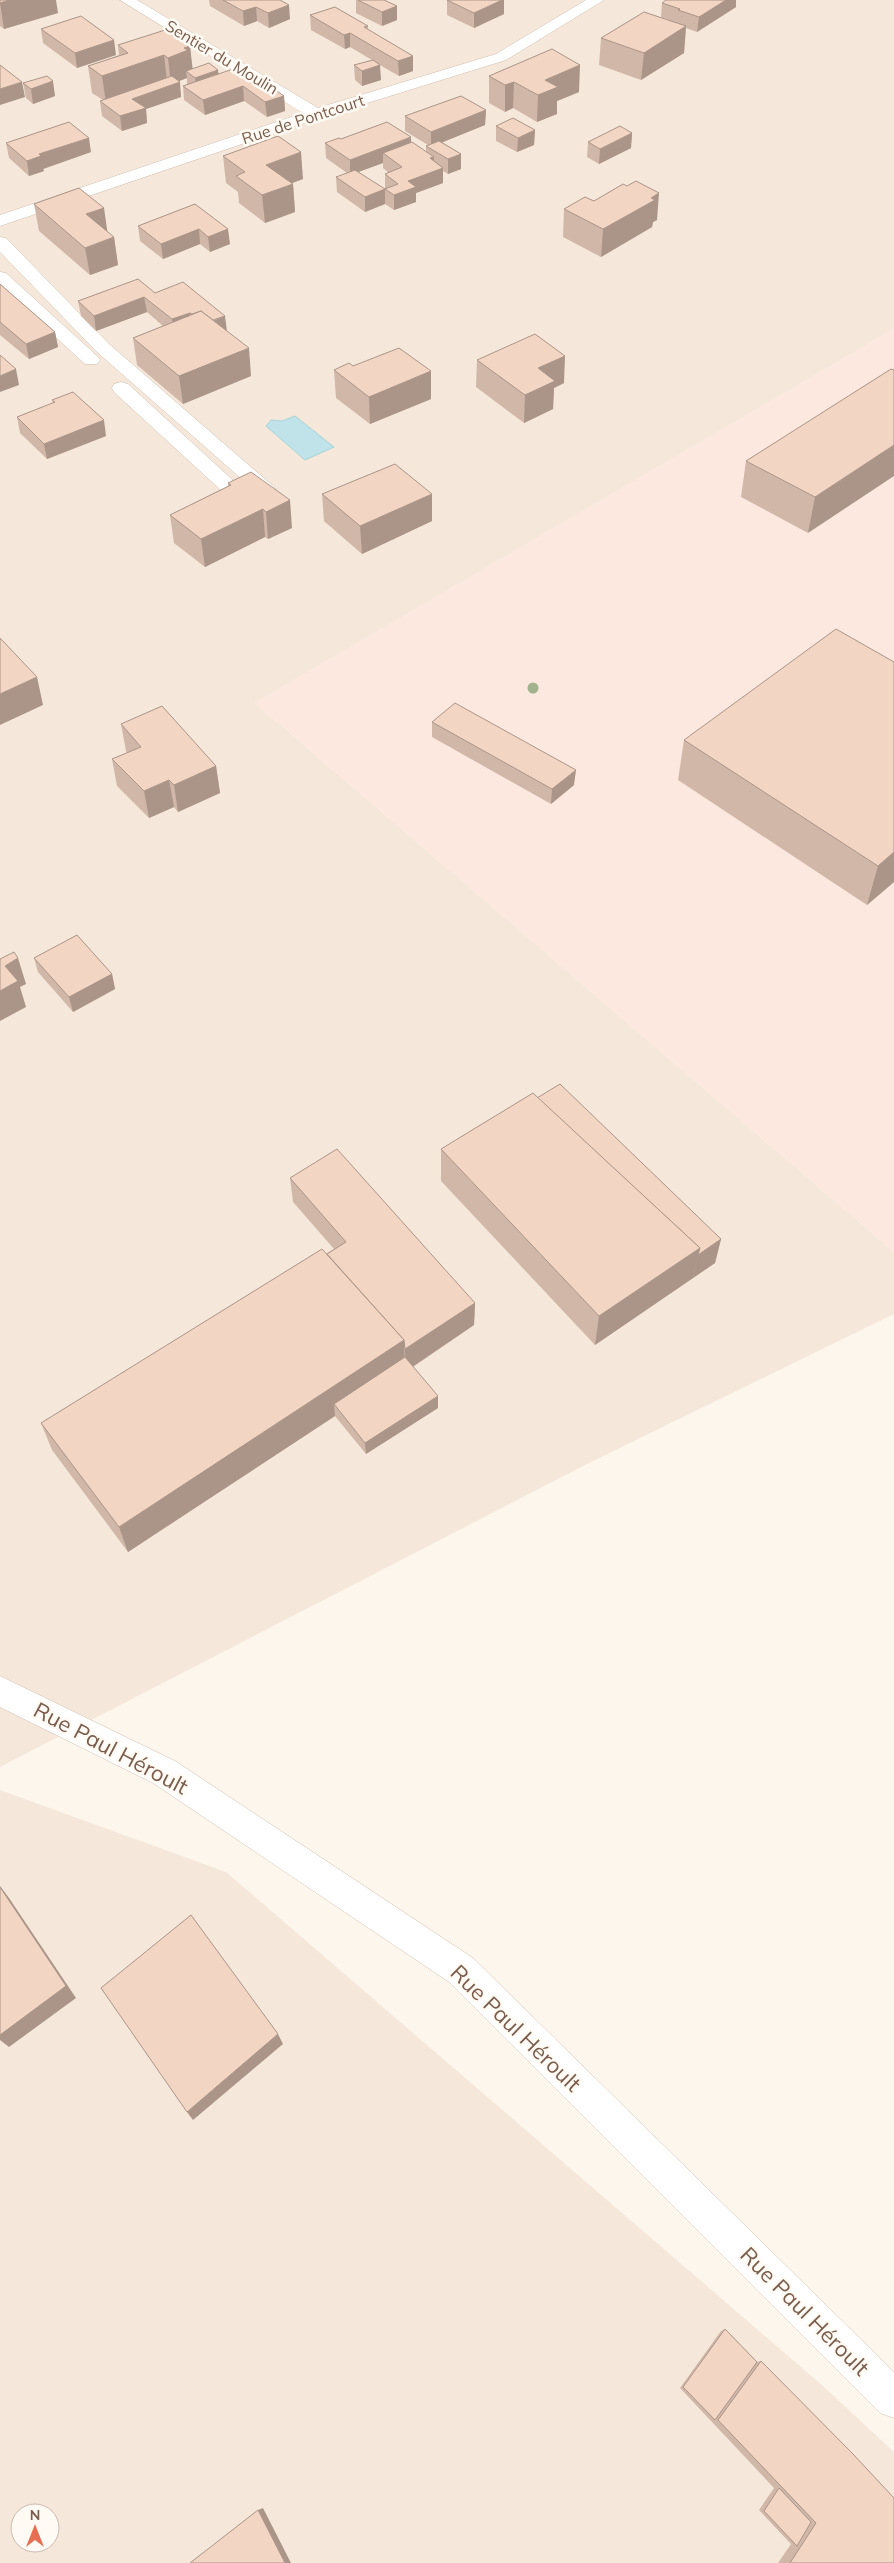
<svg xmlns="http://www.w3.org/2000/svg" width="894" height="2563" font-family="Mulish,sans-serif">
	<rect width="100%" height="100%" fill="#fdf6ec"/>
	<g fill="#f5e8da" fill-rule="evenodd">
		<polygon points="0,0 894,0 894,329 255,703 894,1252 894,1314 591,1462 0,1767"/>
		<path d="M0,1790l226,82 597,514 71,66v111h-894zM20,2513h30v30h-30z"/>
	</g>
	<polygon fill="#fde8e0" points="894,329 894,1252 255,703"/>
	<polygon fill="#bfe3e8" stroke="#a5d3da" points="295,416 334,447 305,460 266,426 271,420 282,421"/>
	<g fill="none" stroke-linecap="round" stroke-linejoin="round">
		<g stroke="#d1beb0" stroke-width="1">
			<g id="lane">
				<polygon points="0,237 6,238 109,344 274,487 277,491 274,495 260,495 97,352 0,252"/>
				<polygon points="0,272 6,273 97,356 100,360 97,364 85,364 0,286"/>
				<polygon points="121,382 128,384 238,485 241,489 238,493 224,493 114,392 112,388 114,384"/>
			</g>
		</g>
		<g stroke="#d1beb0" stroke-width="1">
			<g id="street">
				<polygon points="120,0 137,0 318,108 496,54 586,0 604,0 506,60 322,117 0,226 0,215 303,113"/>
				<polygon points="0,1676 175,1761 473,1958 894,2372 894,2418 880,2413 449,1982 153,1783 0,1707"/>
			</g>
		</g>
		<use href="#lane" fill="#fff" fill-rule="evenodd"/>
		<use href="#street" fill="#fff" fill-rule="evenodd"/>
	</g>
	<circle fill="#a0b28e" cx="533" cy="688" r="5.5"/>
	<g fill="#d1b7a8">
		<polygon points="0,0 58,13 4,29 0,26"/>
		<polygon points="209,0 280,0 290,19 269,28 257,21 244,26 210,6"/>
		<polygon points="356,0 384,0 397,6 397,20 382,26 356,13"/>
		<polygon points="447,0 504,14 474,28 447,15"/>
		<polygon points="662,3 736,7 697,32 686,28 684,53 641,80 599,65 601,38 677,23 661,17"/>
		<polygon points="310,15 368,26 368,30 413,56 413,71 399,76 378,64 381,80 362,86 355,80 354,65 372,60 350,47 345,49 311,30"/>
		<polygon points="41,29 116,55 77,68 43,43"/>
		<polygon points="118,45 190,46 192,69 218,70 218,74 254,82 284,96 285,111 267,117 244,101 205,115 184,100 183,86 187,84 187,78 179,81 181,97 146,109 147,123 122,131 102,116 100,101 103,100 92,93 88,66 119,55"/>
		<polygon points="489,76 579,92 557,101 557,114 537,122 513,108 505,112 489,103"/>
		<polygon points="23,83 55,96 33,104 26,98"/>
		<polygon points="486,110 485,125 442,142 461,154 461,169 448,174 443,171 443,183 416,193 416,202 394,210 385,204 385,174 389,173 383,168 383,163 358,172 385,189 385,204 365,212 337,192 336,177 347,173 326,158 325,143 341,139 411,137 411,143 426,152 426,146 428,145 405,131 405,116"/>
		<polygon points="496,126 535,130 534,145 517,152 496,141"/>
		<polygon points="632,133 631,148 599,164 587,157 588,142"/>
		<polygon points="6,143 91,152 43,169 44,171 29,176 9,158"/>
		<polygon points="223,156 303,179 292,183 293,184 295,212 265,223 239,203 238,192 226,183"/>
		<polygon points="594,201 657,220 653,222 652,227 601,257 563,237 564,209"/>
		<polygon points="34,204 114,237 118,265 90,275 39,231"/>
		<polygon points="195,204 230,244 210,252 200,244 163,259 140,241 138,226"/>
		<polygon points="0,284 55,332 58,347 29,359 0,335"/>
		<polygon points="155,293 227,331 251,376 183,404 137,365 133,338 163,326 147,312 96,331 81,316 78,301"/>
		<polygon points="477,360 564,383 554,388 553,409 524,423 476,387"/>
		<polygon points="353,366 431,399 370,424 336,398 334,370"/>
		<polygon points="894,370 808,533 741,497 746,461"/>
		<polygon points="52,400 106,436 47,459 20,433 17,417 53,403"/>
		<polygon points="228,483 292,528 268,539 265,537 205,567 174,543 170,515 228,486"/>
		<polygon points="322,494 432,521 362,554 324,521"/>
		<polygon points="894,662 894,882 867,905 678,780 684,740"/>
		<polygon points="432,722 574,785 551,804 432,737"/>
		<polygon points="121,724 216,766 220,793 178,812 174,807 149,818 117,786 112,759 127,753 126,751"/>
		<polygon points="34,958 112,974 115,989 73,1012 38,972"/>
		<polygon points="537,1098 721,1239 715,1263 595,1345 441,1181 441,1149"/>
		<polygon points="290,1178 475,1303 474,1325 413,1367 438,1408 366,1454 335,1416 128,1552 52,1450 41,1423 334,1249 293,1202"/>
		<polygon points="725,2329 757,2362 761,2361 894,2563 778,2563 791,2544 759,2510 774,2488 680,2388 721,2331"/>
	</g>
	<g fill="#aa9588">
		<polygon points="9,0 56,0 58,13 4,29 0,3"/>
		<polygon points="502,0 504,0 504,14 474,28 474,13"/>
		<polygon points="726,0 736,0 736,7 697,32 699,17"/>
		<polygon points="289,5 290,19 269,28 268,13"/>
		<polygon points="397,6 397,20 382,26 382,12"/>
		<polygon points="256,7 257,21 244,26 243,11"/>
		<polygon points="686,26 684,53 641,80 644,53"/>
		<polygon points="350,33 350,47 345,49 344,35"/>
		<polygon points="114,40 116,55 77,68 75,53"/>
		<polygon points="190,46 193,72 186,71 187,78 171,84 168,58 184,48"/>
		<polygon points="164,55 167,82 106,103 102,76"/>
		<polygon points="413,56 413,71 399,76 398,61"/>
		<polygon points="380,65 381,80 362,86 362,71"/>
		<polygon points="580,65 579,92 557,101 557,114 537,122 538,95 545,80"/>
		<polygon points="218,70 220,84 197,93 195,78"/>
		<polygon points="53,81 55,96 33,104 31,89"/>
		<polygon points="22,82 25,97 0,105 0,89"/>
		<polygon points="180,82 181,97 146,109 147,123 122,131 120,116 132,99"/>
		<polygon points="514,82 513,108 505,112 505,85"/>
		<polygon points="243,86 244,101 205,115 203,100"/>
		<polygon points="284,96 285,111 267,117 265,102"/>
		<polygon points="486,110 485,125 431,147 431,132"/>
		<polygon points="535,130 534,145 517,152 518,138"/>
		<polygon points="632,133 631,148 599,164 600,149"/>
		<polygon points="411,137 411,152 383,153 383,163 350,175 350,160"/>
		<polygon points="89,138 91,152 43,169 44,171 29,176 27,161 39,154"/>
		<polygon points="301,152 303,179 268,192 266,165"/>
		<polygon points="461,154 461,169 448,174 448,159"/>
		<polygon points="434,157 434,171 443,168 443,183 416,193 416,202 394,210 394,195 408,181 430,158"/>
		<polygon points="293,184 295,212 265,223 262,195"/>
		<polygon points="385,189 385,204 365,212 365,197"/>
		<polygon points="659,193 657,220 653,222 652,227 601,257 603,229"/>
		<polygon points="104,208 108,236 86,214"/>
		<polygon points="199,229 200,244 163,259 161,244"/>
		<polygon points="228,229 230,244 210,252 208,237"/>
		<polygon points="114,237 118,265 90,275 85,248"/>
		<polygon points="144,297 147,312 96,331 94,316"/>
		<polygon points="190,313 192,328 174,334 172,319"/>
		<polygon points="225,316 227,331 205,324"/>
		<polygon points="55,332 58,347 29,359 26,344"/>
		<polygon points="249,348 251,376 183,404 179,376"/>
		<polygon points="565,356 564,383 554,388 553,409 524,423 525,395 538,368"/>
		<polygon points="16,369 19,385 0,392 0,376"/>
		<polygon points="431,371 431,399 370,424 369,397"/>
		<polygon points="104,420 106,436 47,459 44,444"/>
		<polygon points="894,445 894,476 808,533 815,497"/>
		<polygon points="432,494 432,521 362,554 360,526"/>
		<polygon points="290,500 292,528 268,539 266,512"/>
		<polygon points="263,509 265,537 205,567 201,539"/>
		<polygon points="37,677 43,705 0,725 0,694"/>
		<polygon points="216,766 220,793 178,812 174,785"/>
		<polygon points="576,770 574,785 551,804 552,789"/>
		<polygon points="169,780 174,807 149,818 144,791"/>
		<polygon points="894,852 894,882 867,905 878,866"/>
		<polygon points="18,958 26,984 20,987 26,1007 0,1021 0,991 5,966"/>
		<polygon points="112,974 115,989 73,1012 69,997"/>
		<polygon points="721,1239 715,1263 693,1278 698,1255"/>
		<polygon points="700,1248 693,1278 595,1345 599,1316"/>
		<polygon points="475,1303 474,1325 406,1371 405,1349"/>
		<polygon points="404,1340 405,1369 334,1404 335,1416 128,1552 119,1527"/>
		<polygon points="438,1396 438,1408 366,1454 365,1443"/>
		<polygon points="0,1886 9,1898 76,1998 9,2047 0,2040"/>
		<polygon points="278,2034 283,2044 193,2120 187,2112"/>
		<polygon points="263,2508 291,2563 285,2563 258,2510"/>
	</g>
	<g fill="#f3d5c3" stroke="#aa9588">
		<polygon points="0,0 9,0 0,3"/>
		<polygon points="223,0 280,0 289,5 268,13 256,7 243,11"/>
		<polygon points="358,0 384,0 397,6 382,12"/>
		<polygon points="447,0 502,0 474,13"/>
		<polygon points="666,0 726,0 699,17 678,10 680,9 662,3"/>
		<polygon points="335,7 368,26 364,27 413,56 398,61 350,33 344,35 310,15"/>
		<polygon points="644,12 686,26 644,53 601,38"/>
		<polygon points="81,16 114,40 75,53 41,29"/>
		<polygon points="165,30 190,46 184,48 188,50 168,58 164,55 102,76 88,66 128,53 118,45"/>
		<polygon points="552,49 580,65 545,80 558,87 538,95 514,82 505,85 489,76"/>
		<polygon points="373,60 380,65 362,71 354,65"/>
		<polygon points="209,63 218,70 195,78 186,71"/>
		<polygon points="0,65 22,82 0,89"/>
		<polygon points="233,69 254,82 261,80 284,96 265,102 243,86 203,100 183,86"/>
		<polygon points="47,76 53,81 31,89 23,83"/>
		<polygon points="172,76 180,82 132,99 146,108 120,116 100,101"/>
		<polygon points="461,96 486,110 431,132 405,116"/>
		<polygon points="513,118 535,130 518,138 496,126"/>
		<polygon points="69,122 89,138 39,154 41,156 27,161 6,143"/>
		<polygon points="387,122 411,137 350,160 325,143 339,138 341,139"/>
		<polygon points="620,126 632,133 600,149 588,142"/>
		<polygon points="278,136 301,152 266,165 293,184 262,195 236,176 245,172 223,156"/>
		<polygon points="439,141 461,154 448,159 426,146"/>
		<polygon points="412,142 434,157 430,158 443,168 408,181 416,187 394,195 385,189 398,184 385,174 402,167 383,153"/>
		<polygon points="355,170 385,189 365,197 336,177"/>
		<polygon points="636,181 659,193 651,198 655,200 603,229 564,209 585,197 594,201 623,184 627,186"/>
		<polygon points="79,188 104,208 86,214 114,237 85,248 34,204"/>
		<polygon points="195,204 228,229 208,237 199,229 161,244 138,226"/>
		<polygon points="138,279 155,293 183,282 225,316 213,320 201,311 192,314 190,313 172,319 144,297 94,316 78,301"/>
		<polygon points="0,284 55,332 26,344 0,322"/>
		<polygon points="201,311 249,348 179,376 133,338"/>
		<polygon points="535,334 565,356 538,368 555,381 525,395 477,360"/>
		<polygon points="399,348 431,371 369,397 334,370 349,363 353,366"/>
		<polygon points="0,355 16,369 0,376"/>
		<polygon points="891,369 894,370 894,445 815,497 746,461"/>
		<polygon points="73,392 104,420 44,444 17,417 55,402 52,400"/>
		<polygon points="395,464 432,494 360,526 322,494"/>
		<polygon points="251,472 290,500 266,512 263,509 201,539 170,515 231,485 228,483"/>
		<polygon points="836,629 894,662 894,852 878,866 684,740"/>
		<polygon points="0,638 37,677 0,694"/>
		<polygon points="455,703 576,770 552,789 432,722"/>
		<polygon points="162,706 216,766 174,785 169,780 144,791 112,759 141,747 121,724"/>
		<polygon points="77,935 112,974 69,997 34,958"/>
		<polygon points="14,952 18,958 5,966 18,981 0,991 0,959"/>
		<polygon points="560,1084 721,1239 698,1255 700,1248 537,1098"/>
		<polygon points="533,1093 700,1248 599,1316 441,1149"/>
		<polygon points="337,1149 475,1303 405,1349 404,1340 327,1254 346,1242 290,1178"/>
		<polygon points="322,1249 404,1340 119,1527 41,1423"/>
		<polygon points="405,1357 438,1396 365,1443 334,1404"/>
		<polygon points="0,1887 66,1986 0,2035"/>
		<polygon points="191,1915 278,2034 187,2112 101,1988"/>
		<polygon points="725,2329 757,2362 715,2420 683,2387"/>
		<polygon points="761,2361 853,2454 894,2498 894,2563 790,2563 816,2523 718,2420"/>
		<polygon points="779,2488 811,2522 797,2546 764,2511"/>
		<polygon points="258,2510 285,2563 190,2563"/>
	</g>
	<g text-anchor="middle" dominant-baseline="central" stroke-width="5" stroke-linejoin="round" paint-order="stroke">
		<g font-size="16" fill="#7a5c4d" stroke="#fffaf3">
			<text transform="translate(222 57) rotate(31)">Sentier du Moulin</text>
			<text transform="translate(303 119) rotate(-18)">Rue de Pontcourt</text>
		</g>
		<g font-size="22" fill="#7a5c4d" stroke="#fffaf3">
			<text transform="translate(111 1748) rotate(28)">Rue Paul Héroult</text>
			<text transform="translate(516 2028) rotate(44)">Rue Paul Héroult</text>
			<text transform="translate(805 2311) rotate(45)">Rue Paul Héroult</text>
		</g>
	</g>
	<g transform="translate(35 2528)"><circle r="24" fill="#fffaf3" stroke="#cabbb1"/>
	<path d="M0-4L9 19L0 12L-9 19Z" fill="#e76f51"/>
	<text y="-8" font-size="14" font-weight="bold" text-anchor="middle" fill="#7a5c4d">N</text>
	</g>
</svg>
